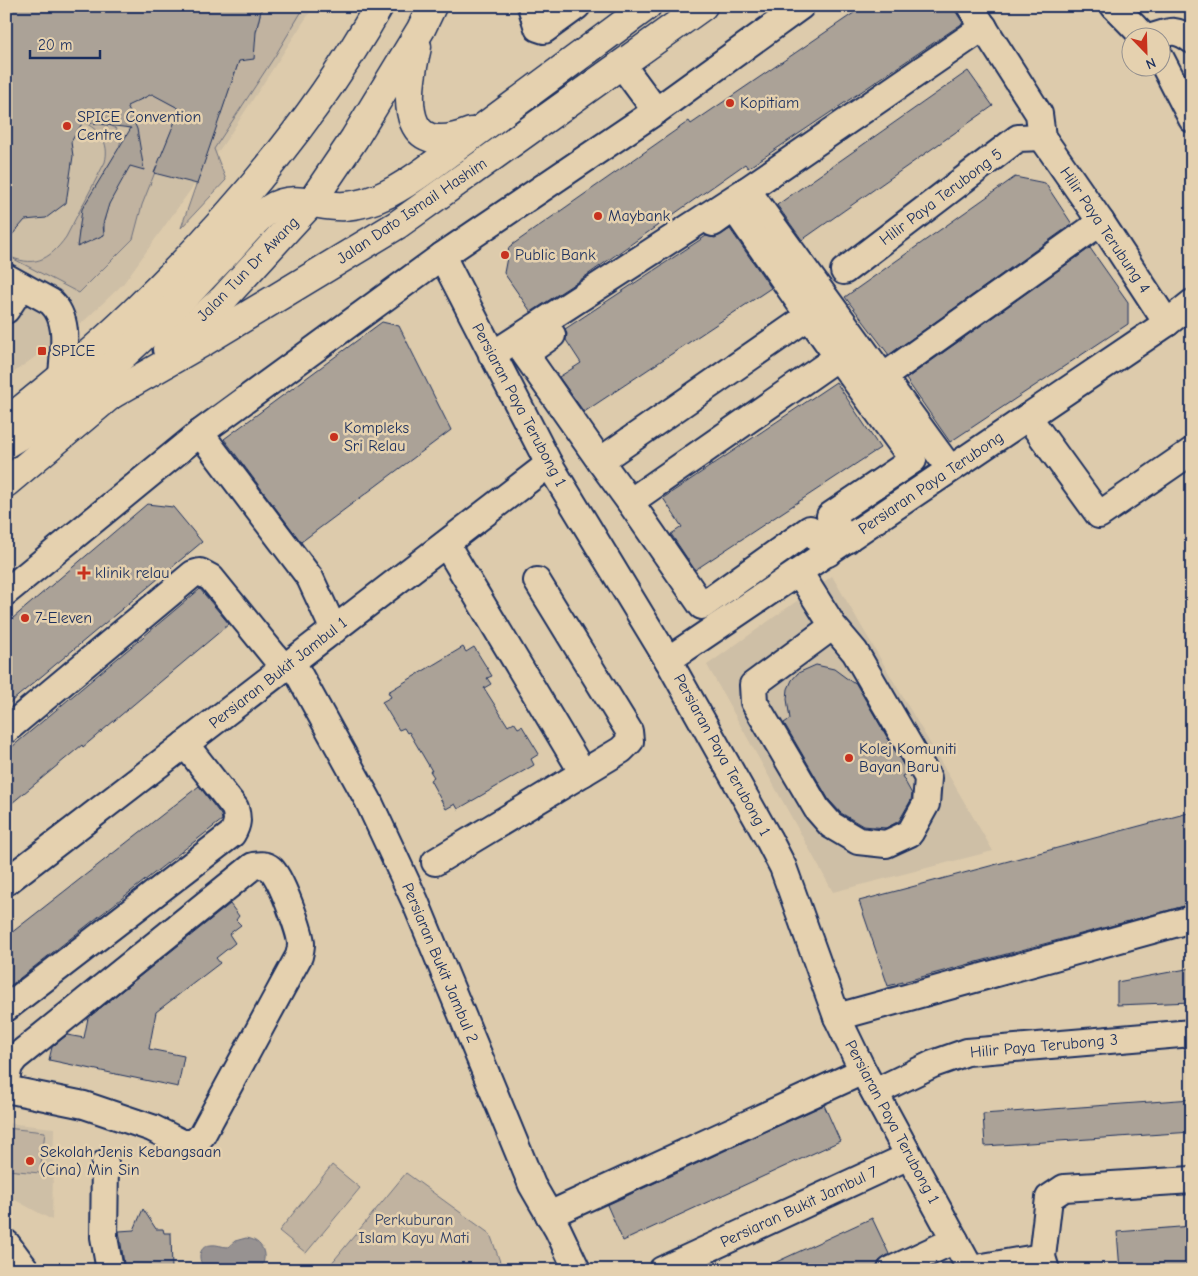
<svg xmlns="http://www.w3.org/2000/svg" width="1198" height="1276" font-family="'Comic Neue',sans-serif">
	<rect width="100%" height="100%" fill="#ddcbac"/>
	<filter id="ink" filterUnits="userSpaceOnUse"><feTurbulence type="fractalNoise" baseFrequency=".02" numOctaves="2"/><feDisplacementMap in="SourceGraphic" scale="10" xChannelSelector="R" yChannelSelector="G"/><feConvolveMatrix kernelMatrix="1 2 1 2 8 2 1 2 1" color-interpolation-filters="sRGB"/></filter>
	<g filter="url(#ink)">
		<g fill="#cebfa6">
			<polygon points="6,6 314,6 225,142 123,284 83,322 6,378"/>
			<polygon points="832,576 993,851 833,892 707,665"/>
			<polygon points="6,1123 54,1128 52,1220 6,1195"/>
		</g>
		<g fill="#c1b3a0" stroke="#6e717f">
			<polygon points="262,6 305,6 275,56 214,149 226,180 181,228 239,61 256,32"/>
			<path d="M151,93l29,16 -38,96 -9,34 -54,54 -73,-38c27,13 43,6 60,-18l39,-75c5,-19 -5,-32 -22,-40 19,2 44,0 36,26l-36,62 -4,23 1,12 24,-10 1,-21 30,-78 -9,-31 18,-7z"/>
			<polygon points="6,1128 45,1132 40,1173 6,1170"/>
			<polygon points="332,1165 360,1188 306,1253 279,1231"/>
			<polygon points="406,1173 490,1234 503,1270 326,1270"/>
		</g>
		<path fill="#979291" stroke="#656a7d" d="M246,1238c17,2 23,18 14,32h-30l-3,-5 -10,5h-10c-10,-7 -10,-24 4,-25 6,-1 11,2 17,2l7,-6z"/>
		<g fill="#aba297" stroke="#1b2f5e">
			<polygon points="6,6 262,6 256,32 254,59 239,61 197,184 154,173 180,109 152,94 127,106 137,129 144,170 130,166 109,204 103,224 104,235 77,247 82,209 131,128 83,122 71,142 73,156 66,203 46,218 25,220 6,242"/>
			<polygon points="864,6 952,6 963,23 748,168 745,164 583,278 531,312 504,273 509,247 689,121 691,124"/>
			<polygon points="968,71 993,106 802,240 777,205"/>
			<polygon points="1015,177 1045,183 1072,224 889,355 845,297"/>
			<polygon points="730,229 771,288 584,412 559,377 581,363 566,340 567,334 565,329 706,236 715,238"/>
			<polygon points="1090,248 1128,302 1128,324 950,442 906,379"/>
			<polygon points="382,322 399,326 451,430 301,542 224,439"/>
			<polygon points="836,382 880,448 695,570 671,534 682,527 663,498"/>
			<polygon points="147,504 173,507 202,542 6,706 6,624"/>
			<polygon points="200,589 229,624 83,747 82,745 6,808 6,752"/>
			<polygon points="463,647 466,652 474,647 492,676 487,678 491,684 484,688 508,726 514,722 518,728 522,726 539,754 531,759 534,765 458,809 455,804 446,809 430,780 434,777 430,771 432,771 409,732 407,733 404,728 399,730 382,702 391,697 388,692"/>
			<polygon points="816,665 834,669 853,683 855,682 908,773 902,776 912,794 911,800 899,821 886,828 863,826 841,813 829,800 784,723 790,719 787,699 788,689 792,680 798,673"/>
			<polygon points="199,786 221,815 222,820 6,989 6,937"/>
			<polygon points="1192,812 1192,904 888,986 859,901"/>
			<polygon points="230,904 239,916 236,920 241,925 229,934 235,943 216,958 220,963 156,1012 149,1049 184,1056 178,1087 49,1060 52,1047 67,1035 84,1038 88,1018"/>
			<polygon points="1192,968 1192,1002 1117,1005 1117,982"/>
			<polygon points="1192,1099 1192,1132 985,1146 983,1114"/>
			<polygon points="824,1105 840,1141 623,1241 607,1205"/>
			<polygon points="143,1209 156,1229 163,1229 164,1233 171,1233 172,1270 125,1270 119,1231 134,1230"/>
			<polygon points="872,1218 889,1254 879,1261 877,1266 869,1270 759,1270"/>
			<polygon points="1192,1226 1192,1270 1120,1270 1117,1232"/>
		</g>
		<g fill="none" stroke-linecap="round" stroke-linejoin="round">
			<g stroke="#1b2f5e" stroke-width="30">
				<g id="minor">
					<polyline points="531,6 538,28 544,30 577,6"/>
					<polyline points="970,6 1039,114 1042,137 1101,222 1167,323"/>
					<polyline points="1114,6 1145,38"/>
					<path d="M1149,38c21,-6 24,-11 43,2"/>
					<polyline points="1160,57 1192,119"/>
					<polyline points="622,65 656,111"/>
					<polyline points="747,190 950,469"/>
					<polyline points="713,223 734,208 809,316"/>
					<polyline points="442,256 549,464 668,660 768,838 783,867 837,1017 863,1071 971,1270"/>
					<polyline points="844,271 1018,138 1042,137"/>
					<path d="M6,277l45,25c20,19 12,50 11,75"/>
					<polyline points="6,310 22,286"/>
					<polyline points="552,335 525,354 600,461"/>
					<polyline points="492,355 747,190 984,27"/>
					<polyline points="883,377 1101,222"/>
					<polyline points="1028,417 1099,515 1192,451"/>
					<polyline points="200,433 310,578 334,630"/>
					<polyline points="630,502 600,461 809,316 838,357"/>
					<polyline points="446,544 583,773"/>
					<polyline points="828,553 810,529 702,606 630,502 838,357 913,460 830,516 847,540"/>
					<polyline points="799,572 833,626 855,652 928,778 926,804 910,833 886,844 858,841 831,825 817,809 754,702 753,685 833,626"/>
					<polyline points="6,592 200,433 442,256 656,111 801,6"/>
					<polyline points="668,660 1167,323 1192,303"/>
					<polyline points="292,662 368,800 415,901 532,1185 558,1230 577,1270"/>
					<polyline points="6,730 193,574 200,572 211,578 284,668"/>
					<polyline points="435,862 621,750 630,741 629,731 537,581"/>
					<polyline points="6,882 549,464"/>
					<path d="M6,1008l226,-174c6,-10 6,-15 3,-26l-50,-64"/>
					<polyline points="837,1017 1192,919"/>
					<path d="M6,1079l3,-13 6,-8 238,-192c7,-1 12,-2 18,3 9,6 30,64 30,75 0,4 -1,8 -2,12l-97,179 -8,8h-12l-30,-15 -68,-23 -78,-16"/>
					<polyline points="875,1092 933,1064 967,1052 1192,1033"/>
					<polyline points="105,1163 104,1237 110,1270"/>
					<polyline points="549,1215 863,1071"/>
					<polyline points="6,1243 26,1270"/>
					<polyline points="971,1269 1042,1257"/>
					<polyline points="662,1270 909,1156"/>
					<polyline points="891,1270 955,1240"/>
					<polyline points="1046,1270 1042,1257 1049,1198 1064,1188 1192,1180"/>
				</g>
			</g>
			<g stroke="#1b2f5e" stroke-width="31">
				<g id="major">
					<path d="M417,47c-11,47 -19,114 54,85"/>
					<polyline points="167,349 223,299 310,204 354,139 421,29 432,6"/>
					<polyline points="109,396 205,341 397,225 703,6"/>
					<path d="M6,422c43,-35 87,-70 127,-109 95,-91 181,-192 246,-307"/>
					<path d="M6,444c71,-42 131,-100 189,-158 12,-13 24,-25 36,-38 13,-14 25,-30 40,-40 23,-15 49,0 74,-2 31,-2 57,-19 82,-37l220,-163"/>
					<polyline points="6,483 124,384"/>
				</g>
			</g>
			<use href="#minor" stroke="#e5d1af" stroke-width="26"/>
			<use href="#major" stroke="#e5d1af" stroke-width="28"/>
		</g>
	</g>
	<g fill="#c8321e" stroke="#e5d1af" stroke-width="2">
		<circle cx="730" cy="103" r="5"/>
		<circle cx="67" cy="126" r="5"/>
		<circle cx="598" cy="216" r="5"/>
		<circle cx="505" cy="255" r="5"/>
		<rect x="37" y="346" width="10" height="10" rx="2.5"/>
		<circle cx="334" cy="437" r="5"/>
		<path d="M81.5 565.5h5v5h5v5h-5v5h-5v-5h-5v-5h5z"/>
		<circle cx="25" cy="618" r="5"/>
		<circle cx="849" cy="758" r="5"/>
		<circle cx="30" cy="1161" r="5"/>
	</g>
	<g text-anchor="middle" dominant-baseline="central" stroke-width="5" stroke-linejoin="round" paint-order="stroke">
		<g font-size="16" fill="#1b2f5e" stroke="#e5d1af" text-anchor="start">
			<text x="740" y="103">Kopitiam</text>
			<text x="77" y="117">SPICE Convention<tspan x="77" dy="18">Centre</tspan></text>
			<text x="608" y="216">Maybank</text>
			<text x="515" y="255">Public Bank</text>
			<text x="52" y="351">SPICE</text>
			<text x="344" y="428">Kompleks<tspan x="344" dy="18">Sri Relau</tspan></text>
			<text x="95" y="573">klinik relau</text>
			<text x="35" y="618">7-Eleven</text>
			<text x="859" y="749">Kolej Komuniti<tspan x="859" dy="18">Bayan Baru</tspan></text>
			<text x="40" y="1152">Sekolah Jenis Kebangsaan<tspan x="40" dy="18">(Cina) Min Sin</tspan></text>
		</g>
		<g font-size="16" fill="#1b2f5e" stroke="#e5d1af">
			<text transform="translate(941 197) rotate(-37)">Hilir Paya Terubong 5</text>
			<text transform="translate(412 211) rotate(-34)">Jalan Dato Ismail Hashim</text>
			<text transform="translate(1105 230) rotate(56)">Hilir Paya Terubung 4</text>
			<text transform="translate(248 269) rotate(-46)">Jalan Tun Dr Awang</text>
			<text transform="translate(519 405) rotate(62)">Persiaran Paya Terubong 1</text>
			<text transform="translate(931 483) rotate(-34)">Persiaran Paya Terubong</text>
			<text transform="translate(278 673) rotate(-38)">Persiaran Bukit Jambul 1</text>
			<text transform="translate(722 755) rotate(61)">Persiaran Paya Terubong 1</text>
			<text transform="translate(440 963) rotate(67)">Persiaran Bukit Jambul 2</text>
			<text transform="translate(1044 1046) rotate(-5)">Hilir Paya Terubong 3</text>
			<text transform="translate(892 1122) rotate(62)">Persiaran Paya Terubong 1</text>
			<text transform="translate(799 1207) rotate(-25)">Persiaran Bukit Jambul 7</text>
		</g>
		<g font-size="16" fill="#344368" stroke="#e5d1af">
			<text x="414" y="1220">Perkuburan<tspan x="414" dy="18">Islam Kayu Mati</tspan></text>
		</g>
	</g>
	<rect width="1198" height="1276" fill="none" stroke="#e5d1af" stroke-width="25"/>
	<rect x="12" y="12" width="1173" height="1251" fill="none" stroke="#1b2f5e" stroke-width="2" filter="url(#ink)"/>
	<g transform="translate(1146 52) rotate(157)"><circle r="24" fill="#e5d1af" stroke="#94908f"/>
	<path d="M0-4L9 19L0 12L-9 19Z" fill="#c8321e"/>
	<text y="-8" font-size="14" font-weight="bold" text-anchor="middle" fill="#1b2f5e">N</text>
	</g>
	<path d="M30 50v8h70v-8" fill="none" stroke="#1b2f5e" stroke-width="2.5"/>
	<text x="38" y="50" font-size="15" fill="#1b2f5e" stroke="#e5d1af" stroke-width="4" paint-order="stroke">20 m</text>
</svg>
